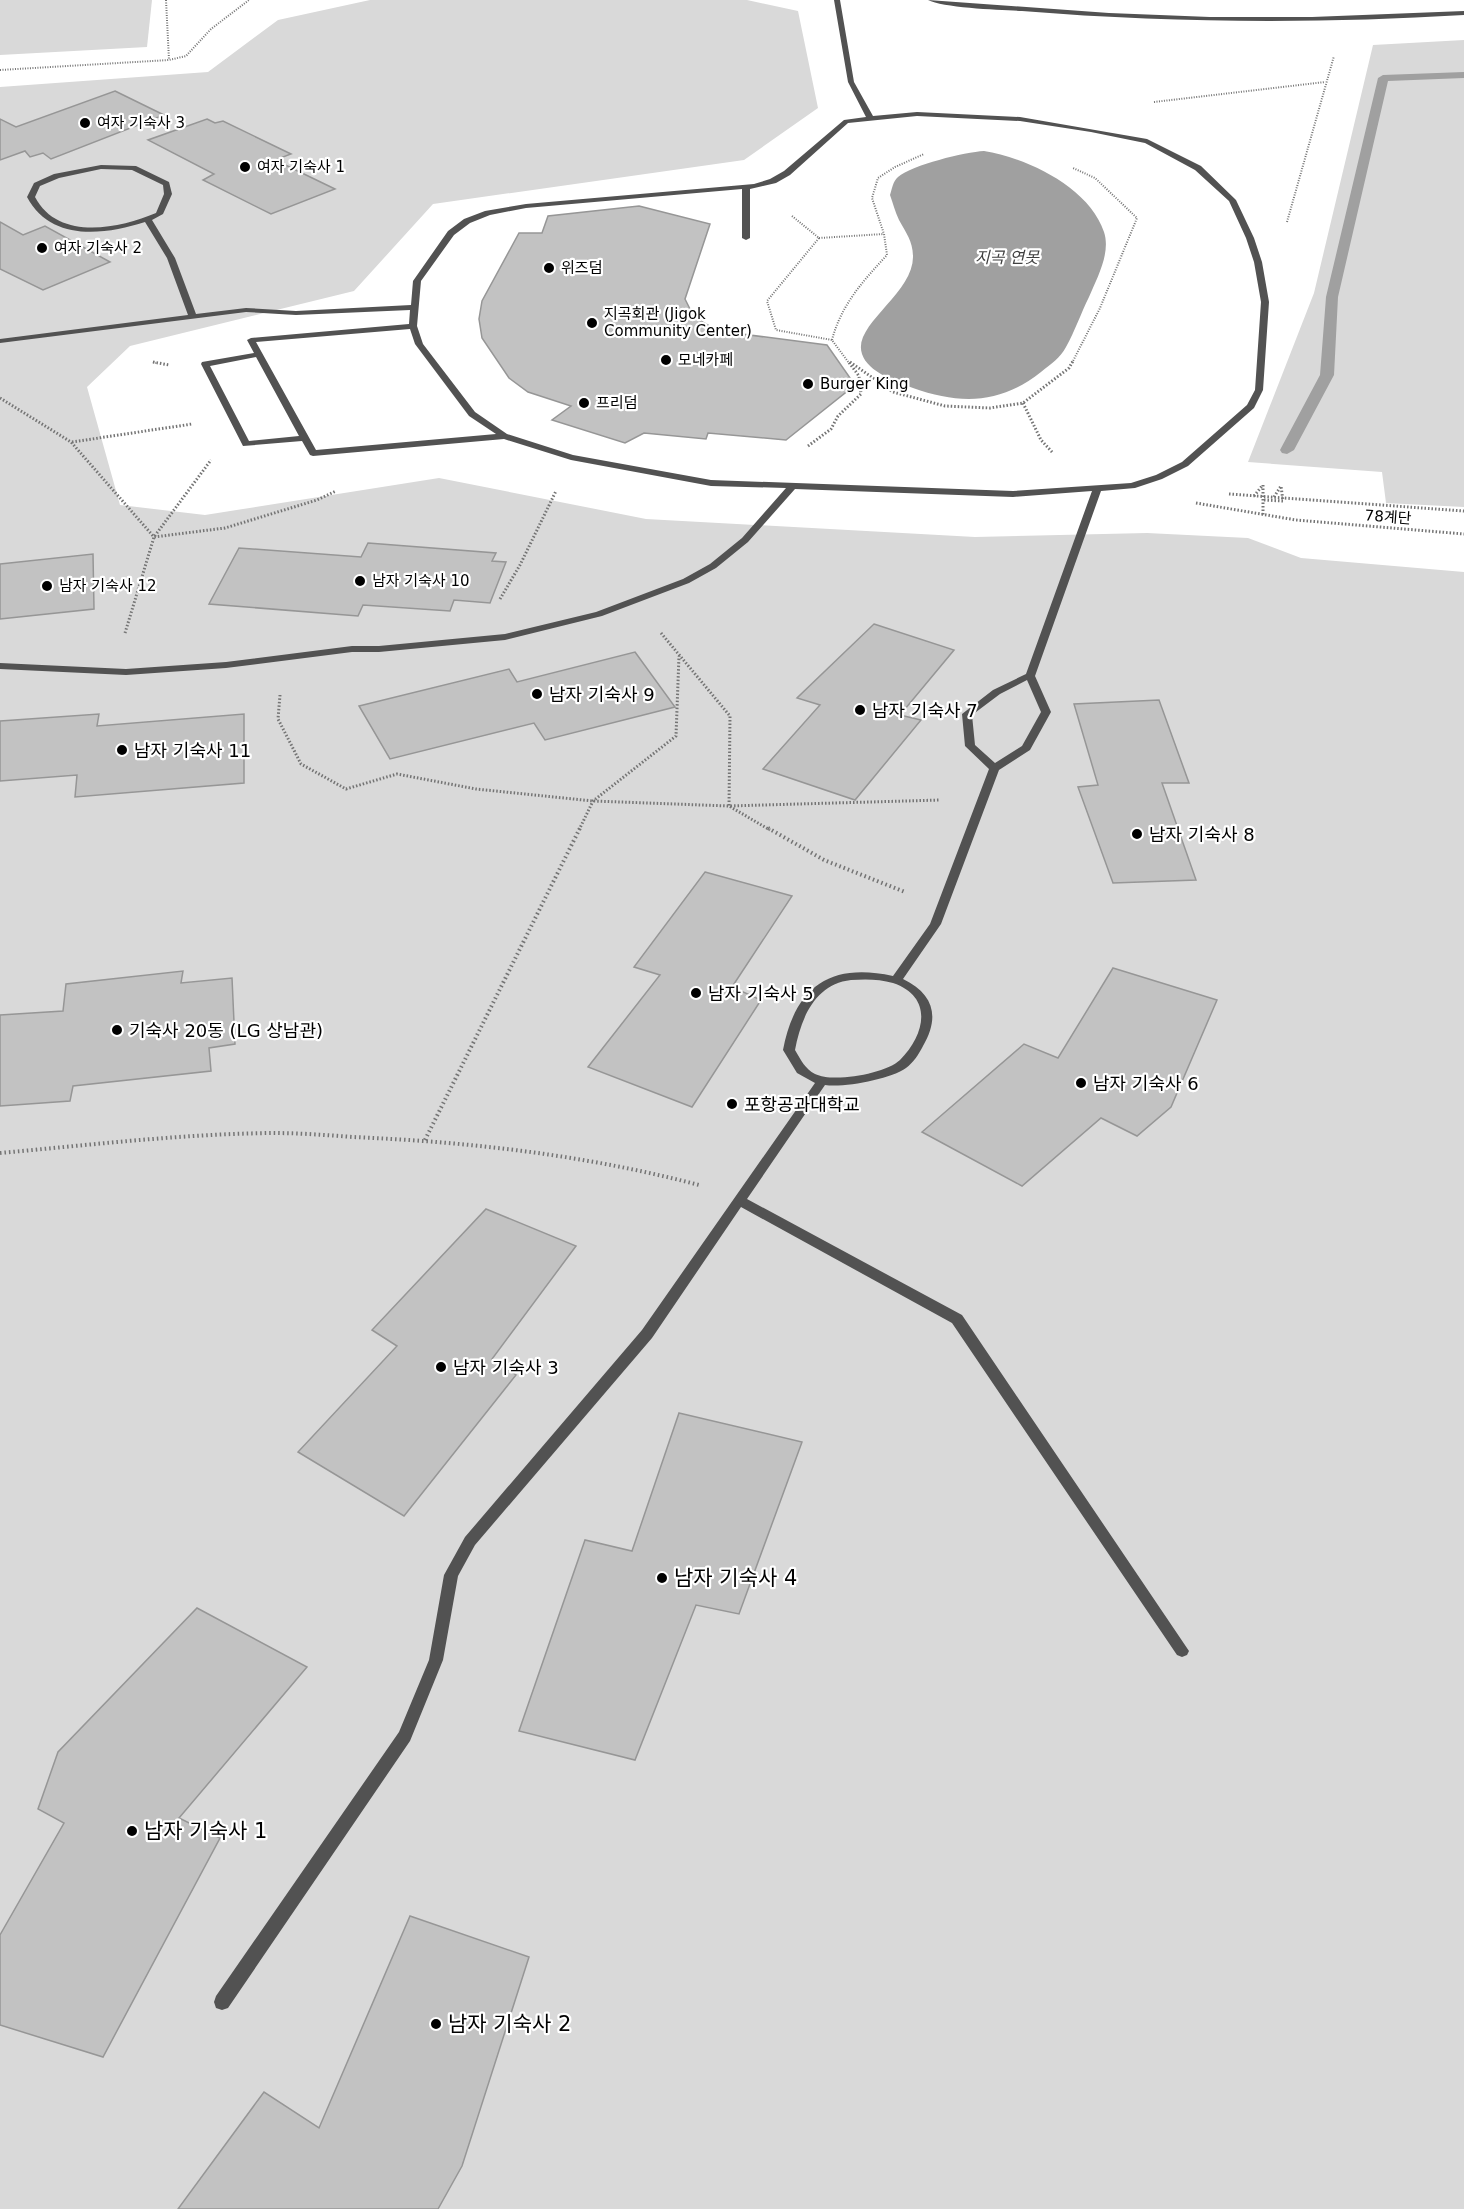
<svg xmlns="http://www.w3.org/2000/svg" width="1464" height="2209" font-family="'DejaVu Sans','Noto Sans KR',sans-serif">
	<rect width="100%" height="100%" fill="#fff"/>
	<g fill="#d9d9d9">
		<polygon points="0,0 152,0 147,47 0,55"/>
		<polygon points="370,0 747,0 798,11 818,108 744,160 433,204 354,291 130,346 87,387 120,505 205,515 439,478 646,519 975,537 1147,533 1248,538 1301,558 1464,572 1464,2209 0,2209 0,87 208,72 278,20"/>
		<polygon points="1464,40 1464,507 1386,503 1382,472 1248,462 1314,293 1373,45"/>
	</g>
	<path fill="#a0a0a0" d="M984,151c43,7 105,36 120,81 7,21 -7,46 -15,65 -8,16 -14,34 -23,50 -6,11 -15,17 -25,25 -40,32 -80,33 -128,16 -17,-6 -45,-16 -51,-34 -10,-29 51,-60 51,-97 0,-16 -7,-24 -14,-37 -4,-8 -6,-17 -9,-25 2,-6 3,-14 8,-18 14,-12 67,-25 86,-26z"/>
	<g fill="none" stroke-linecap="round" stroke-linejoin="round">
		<polygon fill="#a0a0a0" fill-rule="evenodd" points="1464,72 1464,78 1388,81 1338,297 1334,375 1294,450 1287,454 1282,453 1280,450 1320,375 1326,297 1378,78 1383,75"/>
	</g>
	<g fill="#c2c2c2" stroke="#969696" stroke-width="1.5">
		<polygon points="115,91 164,115 51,159 43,153 30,157 25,151 0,160 0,119 16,127"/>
		<polygon points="207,119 215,123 223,121 291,154 275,160 335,189 271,214 203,180 214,174 148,140"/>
		<polygon points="639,206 710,224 685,299 694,317 711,327 734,333 827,345 855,385 786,440 708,433 706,439 644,433 625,443 552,420 571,406 528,392 509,378 482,338 479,319 482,301 519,233 542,233 548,216"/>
		<polygon points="0,222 23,235 45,226 110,262 43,290 0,269"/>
		<polygon points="368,543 496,553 492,561 506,562 490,603 454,600 450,611 363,605 358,616 209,604 239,548 361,557"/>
		<polygon points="93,554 94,609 0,619 0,564"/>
		<polygon points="874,624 954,650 900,715 921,720 855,800 763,769 820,705 797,698"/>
		<polygon points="635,652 675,707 545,740 534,723 390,759 359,706 509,669 517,682"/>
		<polygon points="1159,700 1189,783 1162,783 1196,880 1113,883 1078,787 1098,785 1074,704"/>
		<polygon points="99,714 97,726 244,714 244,783 75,797 77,775 0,781 0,721"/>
		<polygon points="705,872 792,896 732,987 761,1000 692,1107 588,1067 660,975 634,967"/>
		<polygon points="1113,968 1217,1000 1171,1107 1137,1136 1101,1118 1022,1186 922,1132 1024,1044 1058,1058"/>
		<polygon points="183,971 181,983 232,978 235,1044 209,1048 211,1071 73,1086 70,1101 0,1106 0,1015 63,1011 66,984"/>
		<polygon points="486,1209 576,1246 492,1359 516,1375 404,1516 298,1452 397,1346 372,1330"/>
		<polygon points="679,1413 802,1442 739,1614 696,1605 635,1760 519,1731 585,1540 632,1551"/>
		<polygon points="197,1608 307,1667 179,1818 220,1838 103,2057 0,2025 0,1935 64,1823 38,1809 58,1752"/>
		<polygon points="410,1916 529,1957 462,2166 438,2209 178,2209 264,2092 319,2128"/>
	</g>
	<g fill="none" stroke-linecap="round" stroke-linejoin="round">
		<g stroke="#747474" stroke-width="2" stroke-dasharray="1 1.5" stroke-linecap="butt">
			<polyline points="166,0 169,60"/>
			<polyline points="0,70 169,60 186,56 211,29 249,0"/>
			<polyline points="1154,102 1325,82"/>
			<polyline points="792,216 819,238 767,301 776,330 832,340 849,363"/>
			<polyline points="1287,222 1334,56"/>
			<polyline points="819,238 884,234"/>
			<path d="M832,340c9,-35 31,-59 55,-85l-3,-21 -12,-36 6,-20 17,-11 29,-13"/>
			<polyline points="153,362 156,363"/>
			<polyline points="1072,363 1100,308 1137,218 1095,178 1073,168"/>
		</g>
		<g stroke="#747474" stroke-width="3" stroke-dasharray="1.5 2" stroke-linecap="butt">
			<polyline points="153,362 169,365"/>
			<polyline points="850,362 893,392 945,406 990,408 1023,403 1069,368 1073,361"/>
			<polyline points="0,398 71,442 154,537 225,528 317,500 336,491"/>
			<polyline points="1023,403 1041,440 1053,453"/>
			<polyline points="72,442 192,424"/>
			<polyline points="808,446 831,429 838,416 861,394 859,376 848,361"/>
			<polyline points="1263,485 1263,515"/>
			<polyline points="1254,496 1262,486"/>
			<polyline points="1274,497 1281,486"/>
			<polyline points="1264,500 1283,501 1281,486"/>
			<polyline points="1196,503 1296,520 1464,534"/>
			<polyline points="500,599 520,565 556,491"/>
			<polyline points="125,633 154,537 211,460"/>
			<polyline points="661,633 730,716 729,806 940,800"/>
			<polyline points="280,695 278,719 301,764 346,789 397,774 476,789 593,801 729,806 770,830"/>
			<polyline points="579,830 593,801 676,736 679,656"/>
		</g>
		<g stroke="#747474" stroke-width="4" stroke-dasharray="1.5 3" stroke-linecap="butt">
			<polyline points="768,828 824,860 905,892"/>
			<polyline points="425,1140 580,828"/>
			<path d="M0,1153c90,-8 181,-19 272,-20 27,0 54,2 81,4 118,5 232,18 346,48"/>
		</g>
		<path fill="#525252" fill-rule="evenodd" d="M834,0h6l14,82 19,34 44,-4 103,5 127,22 54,27 35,34 18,38 8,24 7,40 -6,88 -9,18 -66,58 -26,13 -27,9 -34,3 -66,185 16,36 -21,38 -31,20 -58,154 -38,55c31,15 37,38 20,67 -4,8 -10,17 -17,22 -15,11 -62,20 -81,17l-78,114 215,116 227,336 -2,4 -5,2 -5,-2 -225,-332 -211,-116 -89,131 -177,207 -17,31 -15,84 -33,81 -182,267 -6,2 -6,-2 -2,-6 2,-6 183,-264 30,-72 15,-85 21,-38 177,-207 173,-247 -18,-10 -14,-23c12,-63 47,-88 110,-74l37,-52 59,-155 -24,-23 -3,-32 31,-24 33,-16 66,-183 -79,6 -218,-8 -47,53 -32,26 -27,15 -87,33 -97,24 -126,12h-27l-126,16 -100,7 -126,-6v-6l126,6 100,-7 126,-16h27l126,-12 91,-22 87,-33 27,-15 32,-26 44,-50 -75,-2 -140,-26 -67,-21 -191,17 -3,-1 -8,-14 -59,5 -42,-82 1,-2 52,-9 -7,-13 4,-2 158,-14 1,-14 -114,5 -50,-3 -246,31v-4l188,-24 -21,-57 -22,-36c-41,13 -94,20 -118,-25l7,-14 20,-9 47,-9 35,1 33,16 3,12 -9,20 -11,6 23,38 21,56 50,-6 50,3 115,-6 2,-24 35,-50 16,-12 21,-8 41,-7 228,-20 16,-5 14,-8 60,-51 22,-3 -18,-35zM917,116l103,5 71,11 54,11 50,27 34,31 17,37 8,24 7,40 -6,88 -8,15 -65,57 -26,13 -25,8 -118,8 -302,-11 -138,-25 -66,-21 -32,-22 -52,-68 -6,-18 4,-45 33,-46 16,-12 20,-8 36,-7 216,-19v49l4,2 4,-2v-49l26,-6 14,-8 58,-52zM101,169l31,1 31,15 1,9 -8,19c-38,16 -98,28 -121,-16l5,-11 19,-8zM410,329l5,15 54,72 27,18 -180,16 -60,-108zM256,357l43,79 -50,5 -39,-75zM1027,680l14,32 -19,34 -27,17 -20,-18 -3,-30 28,-21zM851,980c14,-1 29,-1 42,3 41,14 32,52 7,77 -15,14 -67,23 -85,14 -10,-5 -14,-14 -20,-24 6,-32 20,-66 56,-70z"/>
		<path fill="#525252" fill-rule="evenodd" d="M928,0l181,13 101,4h102l152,-6v4c-148,9 -294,8 -442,-4 -20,-1 -79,-3 -94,-11z"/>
		<polyline stroke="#747474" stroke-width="3" stroke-dasharray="1.5 2" stroke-linecap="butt" points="1229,494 1464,511"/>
	</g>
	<g fill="#000" stroke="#fff" stroke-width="2">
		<circle cx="85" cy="123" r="6"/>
		<circle cx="245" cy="167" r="6"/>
		<circle cx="42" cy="248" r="6"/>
		<circle cx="549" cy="268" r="6"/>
		<circle cx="592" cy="323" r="6"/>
		<circle cx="666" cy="360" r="6"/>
		<circle cx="808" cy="384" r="6"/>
		<circle cx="584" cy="403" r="6"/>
		<circle cx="360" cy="581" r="6"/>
		<circle cx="47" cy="586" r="6"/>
		<circle cx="537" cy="694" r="6"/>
		<circle cx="860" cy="710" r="6"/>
		<circle cx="122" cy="750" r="6"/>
		<circle cx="1137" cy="834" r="6"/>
		<circle cx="696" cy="993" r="6"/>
		<circle cx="117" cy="1030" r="6"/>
		<circle cx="1081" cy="1083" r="6"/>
		<circle cx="732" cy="1104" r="6"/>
		<circle cx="441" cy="1367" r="6"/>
		<circle cx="662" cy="1578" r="6"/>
		<circle cx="132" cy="1831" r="6"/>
		<circle cx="436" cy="2024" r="6"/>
	</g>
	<g text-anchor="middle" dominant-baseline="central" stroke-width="4.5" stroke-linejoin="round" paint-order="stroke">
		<g font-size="15" fill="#000" stroke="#fff" text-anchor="start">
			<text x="97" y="123">여자 기숙사 3</text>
			<text x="257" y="167">여자 기숙사 1</text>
			<text x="54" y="248">여자 기숙사 2</text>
			<text x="561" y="268">위즈덤</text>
			<text x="604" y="314">지곡회관 (Jigok<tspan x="604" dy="17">Community Center)</tspan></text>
			<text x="678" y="360">모네카페</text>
			<text x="820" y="384">Burger King</text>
			<text x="596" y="403">프리덤</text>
			<text x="372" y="581">남자 기숙사 10</text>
			<text x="59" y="586">남자 기숙사 12</text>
		</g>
		<g font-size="15" fill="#000" stroke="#fff">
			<text transform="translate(1388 517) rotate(4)">78계단</text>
		</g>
		<g font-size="16" font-style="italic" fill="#414141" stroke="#fff">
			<text x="1007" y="257">지곡 연못</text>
		</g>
		<g font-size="18" fill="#000" stroke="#fff" text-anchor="start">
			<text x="549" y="694">남자 기숙사 9</text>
			<text x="872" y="710">남자 기숙사 7</text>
			<text x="134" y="750">남자 기숙사 11</text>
			<text x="1149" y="834">남자 기숙사 8</text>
			<text x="708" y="993">남자 기숙사 5</text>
			<text x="129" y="1030">기숙사 20동 (LG 상남관)</text>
			<text x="1093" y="1083">남자 기숙사 6</text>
			<text x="744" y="1104">포항공과대학교</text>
			<text x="453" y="1367">남자 기숙사 3</text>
		</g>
		<g font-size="21" fill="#000" stroke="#fff" text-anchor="start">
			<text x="674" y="1578">남자 기숙사 4</text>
			<text x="144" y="1831">남자 기숙사 1</text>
			<text x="448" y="2024">남자 기숙사 2</text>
		</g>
	</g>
</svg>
